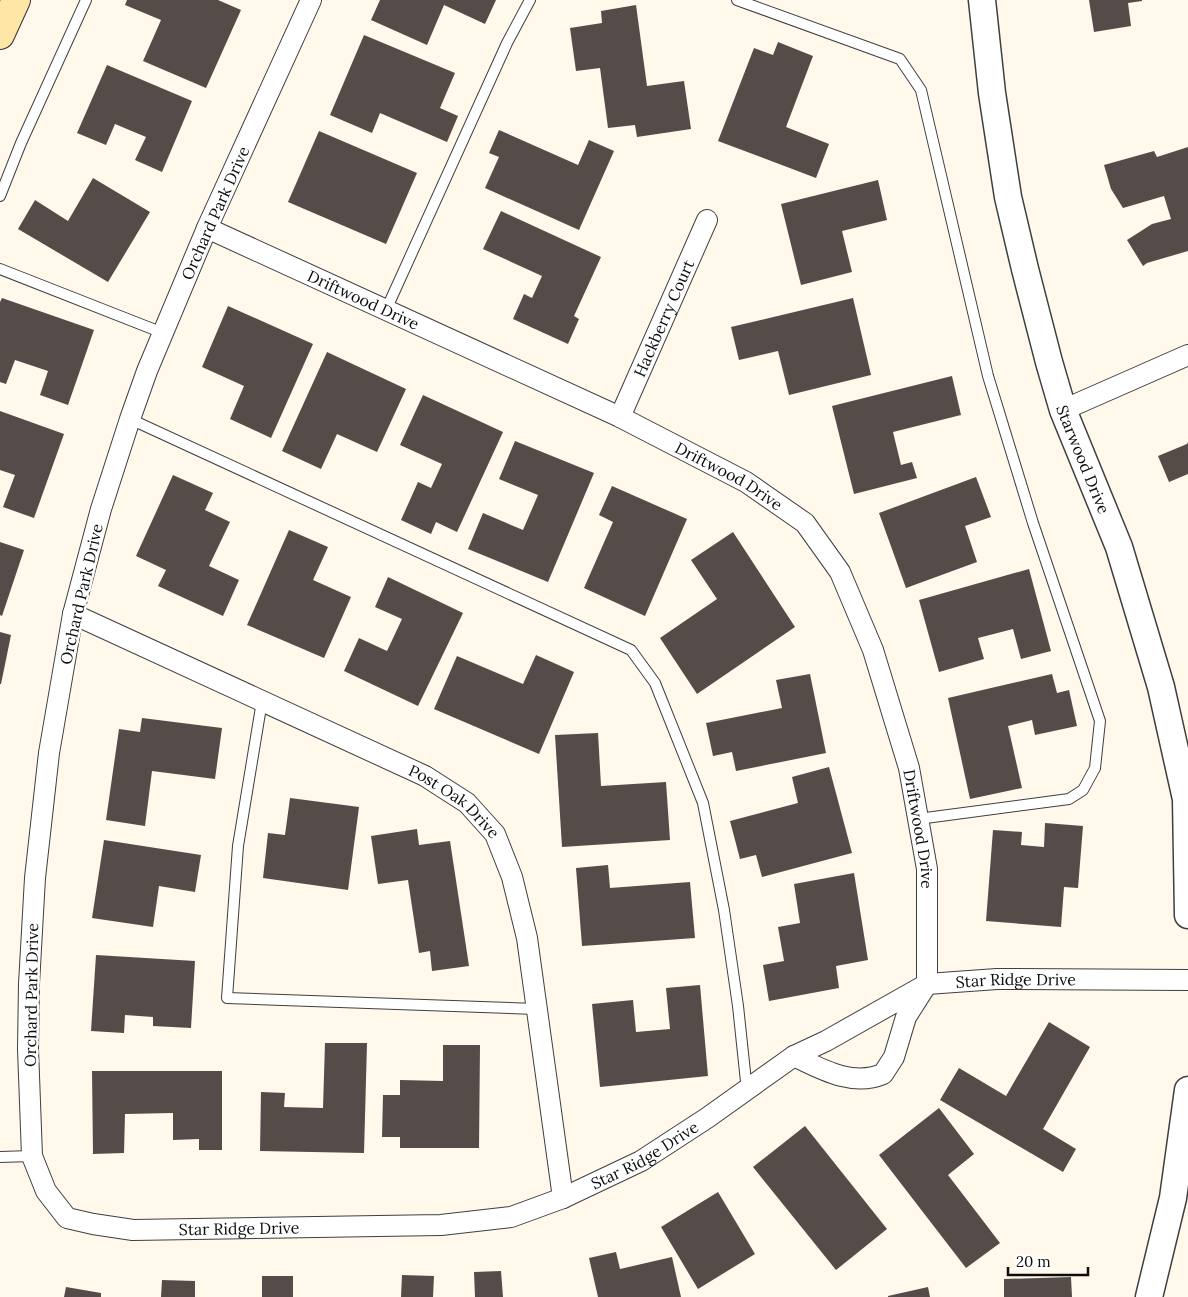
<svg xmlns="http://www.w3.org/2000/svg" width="1188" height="1297" font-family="Lora,serif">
	<rect width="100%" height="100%" fill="#fff8eb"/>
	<g fill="#554b49">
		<polygon points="127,0 218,0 241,10 206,88 143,61 161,20 125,5"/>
		<polygon points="380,0 496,0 485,24 444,5 427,45 371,20"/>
		<polygon points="1089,0 1142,0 1142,1 1128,3 1131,26 1094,32"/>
		<polygon points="636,5 647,86 684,81 691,129 637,137 635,125 608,128 600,68 576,71 570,28 602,23 601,11"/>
		<polygon points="364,35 455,73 440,108 458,116 447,142 380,113 372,133 330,115"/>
		<polygon points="778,42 813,56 786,127 829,144 816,178 718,141 754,48 773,55"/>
		<polygon points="107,65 192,101 162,172 135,160 146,137 115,124 106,145 77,133"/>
		<polygon points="499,130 578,165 589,140 614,151 579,230 485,188 499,157 489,153"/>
		<polygon points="319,131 417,173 386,244 288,202"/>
		<polygon points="1188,147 1188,251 1147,263 1143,266 1127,240 1152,224 1171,219 1164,196 1123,208 1111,189 1104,165 1154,151 1157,157"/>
		<polygon points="93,178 150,212 108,282 18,229 35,200 68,221"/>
		<polygon points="878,180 887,220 842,231 852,272 801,285 781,204"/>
		<polygon points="501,211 601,257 574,316 579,319 568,344 513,319 524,294 532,298 542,276 483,249"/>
		<polygon points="2,298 94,330 68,405 40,395 48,371 15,360 6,384 0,382 0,302"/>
		<polygon points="853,298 871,375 789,395 778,351 739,360 731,327"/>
		<polygon points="228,306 313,344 271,438 230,419 244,386 202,367"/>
		<polygon points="327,352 406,389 377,452 337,434 321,469 282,451"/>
		<polygon points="952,376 961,415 893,432 901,465 912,462 917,478 854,494 832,406"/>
		<polygon points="423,395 503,432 457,532 436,522 431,534 401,520 418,482 431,488 442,464 400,445"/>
		<polygon points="0,411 64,434 34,518 3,507 15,475 0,470"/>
		<polygon points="515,441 594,473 548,582 468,549 483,513 523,530 538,495 499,479"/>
		<polygon points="1188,442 1188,474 1169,482 1158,456 1187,444"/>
		<polygon points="173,475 213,493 205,510 230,522 209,566 239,580 223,616 158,586 166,570 136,556"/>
		<polygon points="976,477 991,517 965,526 977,562 906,588 879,513"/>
		<polygon points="612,486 687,519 645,616 584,588 613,522 599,515"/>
		<polygon points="289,530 328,547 313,580 351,597 324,658 247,625"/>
		<polygon points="733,532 795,627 697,694 660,638 717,599 691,560"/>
		<polygon points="0,542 24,550 2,616 0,615"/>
		<polygon points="1029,569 1051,651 1021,659 1013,629 978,638 984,659 939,672 919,600"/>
		<polygon points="388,577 463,613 418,706 344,671 359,638 387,651 402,619 375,607"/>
		<polygon points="0,632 11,635 1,684 0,684"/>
		<polygon points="536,655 574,672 539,754 434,709 457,656 523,684"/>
		<polygon points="810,674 826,753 736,771 732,752 713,756 706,723 782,708 776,680"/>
		<polygon points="1052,674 1057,693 1069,690 1077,726 1035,735 1032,720 1008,726 1022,788 970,799 948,698"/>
		<polygon points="142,718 222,728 215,779 152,771 145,826 106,820 119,729 140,732"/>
		<polygon points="598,733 601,786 666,782 670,840 562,847 555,735"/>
		<polygon points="829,767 852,853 762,877 756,855 740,859 730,821 798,803 792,777"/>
		<polygon points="290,798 359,807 348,890 263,878 268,833 285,835"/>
		<polygon points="1045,823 1083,826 1078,888 1064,887 1061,927 986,921 993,830 1022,832 1021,845 1044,847"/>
		<polygon points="417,829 419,845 450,841 469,966 432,971 430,951 419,953 408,880 378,884 371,836"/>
		<polygon points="104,840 201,855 195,892 159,886 153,927 92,918"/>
		<polygon points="608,865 610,888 690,882 695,938 582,946 576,868"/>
		<polygon points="854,873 868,960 836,966 839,988 769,1001 763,965 784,961 778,927 800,923 794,884"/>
		<polygon points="96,955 195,961 191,1028 153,1026 153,1017 125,1015 124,1033 91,1031"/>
		<polygon points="700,985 708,1076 600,1087 592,1004 633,1000 636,1032 670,1029 666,988"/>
		<polygon points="1049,1022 1090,1047 1043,1129 1076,1149 1063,1172 940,1100 959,1068 1006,1096"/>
		<polygon points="325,1043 367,1043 364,1153 260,1151 261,1092 285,1093 284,1107 323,1108"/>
		<polygon points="443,1045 480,1045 479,1148 400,1148 400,1137 382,1137 383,1095 400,1095 400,1080 443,1081"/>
		<polygon points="92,1071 222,1071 222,1150 199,1150 199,1139 173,1140 173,1113 125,1114 124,1153 93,1154"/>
		<polygon points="939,1108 974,1154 948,1175 1000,1243 966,1268 879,1155"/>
		<polygon points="805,1126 887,1229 836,1270 753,1167"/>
		<polygon points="718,1192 755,1254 698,1289 661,1227"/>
		<polygon points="616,1252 620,1269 672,1257 681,1297 598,1297 589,1258"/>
		<polygon points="501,1271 503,1297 475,1297 474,1272"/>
		<polygon points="402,1275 434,1276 433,1297 401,1297"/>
		<rect x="262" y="1276" width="31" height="21"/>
		<polygon points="1071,1277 1072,1297 1004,1297 1004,1279"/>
		<polygon points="162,1280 195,1281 195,1297 161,1297"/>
		<polygon points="66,1287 101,1293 101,1297 64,1297"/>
		<polygon points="928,1287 930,1297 888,1297 888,1296"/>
	</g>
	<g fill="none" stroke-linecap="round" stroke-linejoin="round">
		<g stroke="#3f3f3f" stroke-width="12">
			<g id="service">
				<polyline points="737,0 900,59 921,90 988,376 1033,523 1100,721 1095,768 1083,790 1069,799 918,819"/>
				<polyline points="0,196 21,143 86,0"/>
				<polyline points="0,269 163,333"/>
				<polyline points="386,310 507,43 530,0"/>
				<polyline points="130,419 631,650 655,683 703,803 724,910 738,1006 747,1091"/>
				<polyline points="262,701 238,846 227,998 536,1009"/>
				<polyline points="0,1157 32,1156"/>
			</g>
		</g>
		<g stroke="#3f3f3f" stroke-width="22">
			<g id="minor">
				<path id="s1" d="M311,0l-104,228 -60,143 -17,48 -29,90 -28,105 -24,139 -14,125 -6,106 -1,65 4,107 14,35 21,27 26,6 40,6 308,-5 70,-8 52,-19 78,-37 66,-43 87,-62 32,-15 101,-57 70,-5 191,1"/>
				<path id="s2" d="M207,228l413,189 126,65 59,41 35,49 33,78 36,118 18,101v115l-21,33 -12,40 -11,17c-31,13 -62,-5 -89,-18"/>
				<polyline points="1063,410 1188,355"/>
				<path id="s3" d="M620,417l87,-197"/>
				<path id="s4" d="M73,614l352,162 42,27 28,31 17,43 15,61 36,260"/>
			</g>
		</g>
		<g stroke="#3f3f3f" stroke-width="29">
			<g id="tertiary">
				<path id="s5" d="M982,0l10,93 16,104 17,72 24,93 14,48 56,137 42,140 25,112 2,116"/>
				<polyline points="1149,1297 1173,1198 1188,1090"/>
			</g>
		</g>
		<g stroke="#2e2e2e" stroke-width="30">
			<polyline id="secondary" points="0,35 16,0"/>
		</g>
		<use href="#service" stroke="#fff" stroke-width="10"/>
		<use href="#minor" stroke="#fff" stroke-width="20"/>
		<use href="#tertiary" stroke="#fff" stroke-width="26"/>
		<use href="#secondary" stroke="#fee6a7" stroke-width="28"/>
	</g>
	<g text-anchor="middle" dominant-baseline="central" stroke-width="5" stroke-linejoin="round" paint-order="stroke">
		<g font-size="16" fill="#0c0c0c" stroke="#fff">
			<text transform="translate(215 213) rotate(-66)">Orchard Park Drive</text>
			<text stroke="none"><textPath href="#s2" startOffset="172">Driftwood Drive</textPath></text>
			<text stroke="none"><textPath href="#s3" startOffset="108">Hackberry Court</textPath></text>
			<text stroke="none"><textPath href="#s5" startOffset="472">Starwood Drive</textPath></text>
			<text stroke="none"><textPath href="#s2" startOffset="578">Driftwood Drive</textPath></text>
			<text transform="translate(81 594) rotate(-77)">Orchard Park Drive</text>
			<text stroke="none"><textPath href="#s4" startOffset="426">Post Oak Drive</textPath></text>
			<text stroke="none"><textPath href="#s2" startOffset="998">Driftwood Drive</textPath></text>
			<text stroke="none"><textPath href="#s1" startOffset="2290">Star Ridge Drive</textPath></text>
			<text transform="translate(31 995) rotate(-89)">Orchard Park Drive</text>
			<text stroke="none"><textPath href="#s1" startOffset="1870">Star Ridge Drive</textPath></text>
			<text stroke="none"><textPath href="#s1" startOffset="1450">Star Ridge Drive</textPath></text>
		</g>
	</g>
	<path d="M1008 1267v8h80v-8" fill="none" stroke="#0c0c0c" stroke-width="2.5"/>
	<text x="1016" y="1267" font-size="15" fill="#0c0c0c" stroke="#ffffff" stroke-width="4" paint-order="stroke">20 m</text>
</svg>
